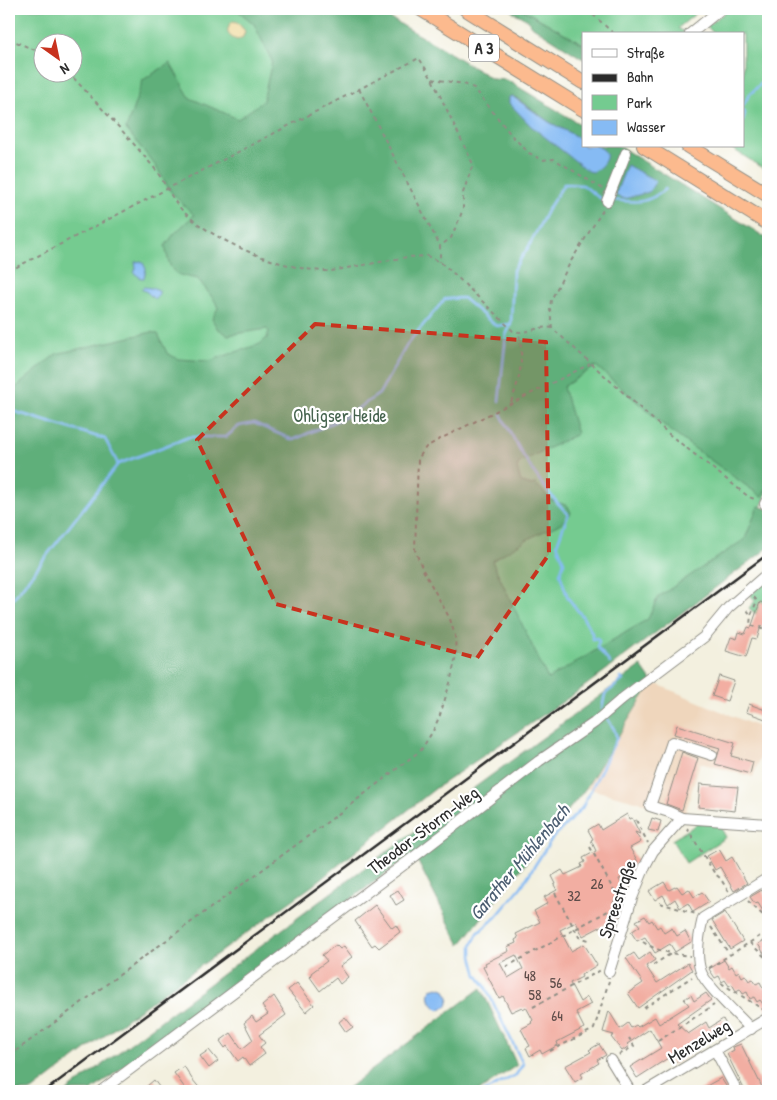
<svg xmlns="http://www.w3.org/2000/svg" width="777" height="1100" font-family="'Patrick Hand',sans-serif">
	<rect width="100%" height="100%" fill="#fff"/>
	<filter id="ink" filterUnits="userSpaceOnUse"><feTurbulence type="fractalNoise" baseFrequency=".02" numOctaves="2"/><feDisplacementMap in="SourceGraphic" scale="10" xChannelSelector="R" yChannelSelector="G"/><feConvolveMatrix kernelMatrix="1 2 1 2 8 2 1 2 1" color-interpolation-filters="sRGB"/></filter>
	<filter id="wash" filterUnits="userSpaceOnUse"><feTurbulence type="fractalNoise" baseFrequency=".0096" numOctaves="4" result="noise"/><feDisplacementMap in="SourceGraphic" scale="20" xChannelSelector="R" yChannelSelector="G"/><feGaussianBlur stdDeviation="1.12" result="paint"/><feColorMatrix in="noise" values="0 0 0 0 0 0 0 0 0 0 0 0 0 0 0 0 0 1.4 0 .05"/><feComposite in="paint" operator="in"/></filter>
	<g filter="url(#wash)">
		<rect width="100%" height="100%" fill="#f3f0df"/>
		<polygon fill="#efd6bc" points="652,682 768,731 768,736 753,777 700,763 685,814 586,788"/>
		<g fill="#74cb90" stroke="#507b5e" fill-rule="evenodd">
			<path d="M9,9h358l67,40 49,23 -1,11 286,242v167l-8,17 -8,27 -91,82 -62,31 -51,31 -2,-5 -537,416zM42,42h30v30h-30z"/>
			<polygon points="522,9 701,9 678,28 684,32 682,34 583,34 583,44"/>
			<polygon points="729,9 768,9 768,171 728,146 743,146 743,34 714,34 707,26"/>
			<polygon points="764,583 768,585 768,595 765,603 760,602 756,614 749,608 755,601 750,594"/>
			<polygon points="718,823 726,837 686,863 672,840 697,824"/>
		</g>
		<g fill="#5faf7a" stroke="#456d52">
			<path d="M236,9h138l68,39 50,31 15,1 76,46v14l-34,-18 -34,-25 73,74 15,-21 -7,-4h23l149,93v247l-6,11 -89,-64 -77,-67 -33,21 14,47 -58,29 -2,5 4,14 7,3 8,-1 15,16 17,6 3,7c-8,13 -25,16 -37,23 -14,7 -28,16 -42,25l56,118 100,-60 10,-22 87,-58 13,-33 10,3v39l-191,144 -141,96 -124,98 -184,132 -96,73h-23v-701h4l43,-36 96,-22 6,2 9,19 11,6 31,2 51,-17 7,-6 2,-7 -2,-2 -39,6 -11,-7 -5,-9 6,-11 -3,-7 -17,-22c-27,-5 -27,-5 -33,-33l9,-12 20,-19 -23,-23 -16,-27 -29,-36 17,-49 27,-17 20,35 48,21 25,-18 9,-40 -18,-37z"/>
			<polygon points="511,9 522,9 583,44 583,59 530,25 528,20 513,12"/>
			<polygon points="641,666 652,682 586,788 460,945 418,862 412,854 91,1091 67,1091 352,877"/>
			<polygon points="481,988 517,1065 479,1091 344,1091"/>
		</g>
		<path fill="#eeda9e" stroke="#8c8264" d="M233,21l4,1 8,9 -2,6 -6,3c-11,-4 -12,-11 -4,-19z"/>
		<g fill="#86bbf4" stroke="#587390">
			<path d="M512,96l37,26 34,18v6c4,0 9,-1 13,0 19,6 8,20 -3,26l-5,-1 -57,-45 -22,-23v-6z"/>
			<polygon points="627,165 656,181 649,192 624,199 615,195"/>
			<polygon points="142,261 146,269 144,278 141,278 134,273 136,268 135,262"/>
			<polygon points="144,287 151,288 159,291 159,294 154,299 147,292 141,289"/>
			<path d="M438,987l6,2 5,8 -2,9 -8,4c-8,-4 -12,-13 -8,-21z"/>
		</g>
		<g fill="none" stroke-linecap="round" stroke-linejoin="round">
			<g stroke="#86bbf4" stroke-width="2.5">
				<polyline points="743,106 749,95 768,77"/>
				<polyline points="743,110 745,113 743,121"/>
				<path d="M612,200c23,2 34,5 53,-11"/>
				<polyline points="499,401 506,335 511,324 513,270 528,248 548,209 564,184 583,185 598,197 604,200"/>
				<polyline points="9,410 105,439 118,464 189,437 226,437 239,426 254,423 293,440 345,417 379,394 408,343 445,299 463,298 496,326 511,324"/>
				<path d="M501,414c18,37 38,71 67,100l-11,30 7,18 -4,12 8,24 14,18 10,17v6l5,-1 2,3 -2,6 13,16"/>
				<polyline points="9,604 118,464"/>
				<polyline points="602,709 605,694 623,680 621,678"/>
				<polyline points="485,1091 516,1075 523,1064 485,986 477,975 472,956 472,945 478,933 496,917 521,887 551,840 582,808 617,738 614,729 607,718"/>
			</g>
		</g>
		<g id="blocks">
			<g fill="#f2aea2" fill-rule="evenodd">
				<polygon points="760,602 768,604 768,629 761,626 757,639 752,638 746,657 726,651 731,637 737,639 739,632 745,634 748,627 751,628"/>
				<polygon points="719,676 734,681 727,701 712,696"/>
				<polygon points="749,704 768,711 768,720 746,712"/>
				<polygon points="677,725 735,743 731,756 753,762 750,774 715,764 720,748 674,734"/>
				<polygon points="682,752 698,758 682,810 666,804"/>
				<polygon points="700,784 738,787 735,811 698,807"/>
				<path d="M627,814l2,5 3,-1 8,16 -5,-2 6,10 -11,6 8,14 -8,4 4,5 -15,8 7,14 -12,6 1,2 -2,1 7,12 -1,3 -36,19 -7,-14 -16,8 11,21 13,-7 13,21 -16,10 1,2 -12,6 10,19 7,-5 4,7 -15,8 8,16 -27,14 1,3 -16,9 -2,-4 -10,6 -4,-8 4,-2 -9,-17 11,-6 -1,-1 2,-2 -7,-13 -3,2 -1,-2 -11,5 -8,-16 -4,2 -16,-31 3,-2 -1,-2 24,-12 -2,-4 9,-4 -1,-3 3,-2 -2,-4 24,-12 -6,-11 14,-8 -4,-6 13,-7 -3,-5 2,-1 -4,-8 10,-6 3,5 17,-8 -1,-3 4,-2 -2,-4 13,-7 -5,-11 2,-1 -5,-9 10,-6 3,6zM516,955l7,14 -15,9 -8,-15z"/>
				<polygon points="652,818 661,821 658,832 648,830"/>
				<polygon points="719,849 726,861 732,857 747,883 734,891 720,867 715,870 707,856"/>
				<polygon points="664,882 669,890 677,886 682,893 689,889 694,897 702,892 709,902 693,912 688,903 680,908 675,899 668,904 663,895 655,900 649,891"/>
				<polygon points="398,890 404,900 396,905 390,895"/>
				<polygon points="762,890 768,901 768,908 763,911 758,903 755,904 750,897"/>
				<polygon points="375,905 392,928 396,925 400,932 379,948 375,944 372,946 355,921"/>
				<polygon points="725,912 743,941 730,949 712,920"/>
				<polygon points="645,916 649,922 652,920 657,928 660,926 664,933 672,928 677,936 685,931 691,942 675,952 670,944 655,953 645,937 637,941 631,932 640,926 636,921"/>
				<polygon points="768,938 768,960 758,944"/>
				<polygon points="336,945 340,949 344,946 352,957 340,966 348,977 340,984 336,978 320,991 310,977 312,975 311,973 327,961 322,955"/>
				<polygon points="650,952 655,960 646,966 657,983 688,963 692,970 638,1008 628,993 643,983 626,958 634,953 639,960"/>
				<polygon points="724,960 729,968 732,966 736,973 739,971 742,977 745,975 749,981 753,979 756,984 760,982 763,988 768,985 768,1011 760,1000 757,1002 754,997 750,999 747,992 743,994 740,989 736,991 732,984 729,986 725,980 722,982 719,976 715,978 709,969"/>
				<polygon points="297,983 314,1005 306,1012 288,990"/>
				<polygon points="706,993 711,1000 677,1024 688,1034 706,1022 709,1028 723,1019 727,1027 691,1049 692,1052 673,1064 668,1058 637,1078 630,1067 661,1048 650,1029 627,1044 629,1046 622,1051 611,1037 614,1035 603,1032 609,1011 620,1029 628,1023 631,1028 636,1025 638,1027 655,1017 659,1024 689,1005 684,999 691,995 694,1001"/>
				<polygon points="274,996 286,1015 259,1035 265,1043 260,1047 265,1054 249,1066 243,1057 238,1061 227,1046 225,1048 220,1041 231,1033 242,1049 253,1040 244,1023 252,1016 256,1022 268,1014 262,1006"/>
				<polygon points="345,1017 353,1027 346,1032 339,1022"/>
				<polygon points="599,1044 606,1055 597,1060 599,1063 581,1074 583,1077 575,1082 565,1066 591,1052 589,1050"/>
				<polygon points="741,1044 762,1087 753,1091 745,1091 727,1054 734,1050 733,1047"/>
				<polygon points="209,1050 218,1061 209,1068 200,1056"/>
				<polygon points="184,1066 192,1079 202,1091 187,1091 174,1073"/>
				<polygon points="721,1078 729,1091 699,1091 710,1084"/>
				<polygon points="154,1080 162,1091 151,1091 147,1086"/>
			</g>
		</g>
	</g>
	<g filter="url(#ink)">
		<use href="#blocks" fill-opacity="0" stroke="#8f8e85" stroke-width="1"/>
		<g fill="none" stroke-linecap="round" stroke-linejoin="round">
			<g stroke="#8f8e85" stroke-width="12">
				<g id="minor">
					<polyline points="690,34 721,9"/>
					<polyline points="607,201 626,153"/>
					<polyline points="765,504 768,498"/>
					<polyline points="712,755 672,742 650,806 669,812 682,818 768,824"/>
					<polyline points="609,972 632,898 645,866 653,851 682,818"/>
					<path d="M751,1029c-11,-12 -45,-43 -50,-57 -6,-17 -2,-38 2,-54l65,-40"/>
					<polyline points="715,1050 737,1091"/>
					<polyline points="611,1060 630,1091"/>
					<polyline points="101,1091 410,860 539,761 594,723 623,698 704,637 728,608 768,573"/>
					<polyline points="646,1091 768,1018"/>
				</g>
			</g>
			<g stroke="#8f8e85" stroke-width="16">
				<g id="highway">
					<polyline points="421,9 583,109"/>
					<polyline points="466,9 583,82"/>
					<polyline points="644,146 768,223"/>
					<polyline points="688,146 768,195"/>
				</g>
			</g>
			<g stroke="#8f8e85" stroke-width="2" stroke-dasharray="4 4" stroke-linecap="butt">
				<polyline points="587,9 614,34"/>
				<polyline points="9,39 42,53"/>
				<path d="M68,72c28,30 56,60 82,91 13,14 19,33 32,47 31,32 105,62 149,61l76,-14 20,-1 13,6 12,10 61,59c13,4 26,-6 39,-3l118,107 79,62 8,3"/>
				<polyline points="432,79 464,84 474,88 512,136 529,153 542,160 554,159 603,189"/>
				<polyline points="359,89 440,246 440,262"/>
				<polyline points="9,271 419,58 432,79 473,164 463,193 463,209 460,217 451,238 440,246"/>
				<polyline points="552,328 550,309 551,300 571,261 603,210"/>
				<path d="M511,402c9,-23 13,-43 8,-68"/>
				<polyline points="754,597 757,601 751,615 750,625 768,631"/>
				<polyline points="747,610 751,615"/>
				<polyline points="636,820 648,843"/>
				<polyline points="687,828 715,874 720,878 729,892"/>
				<polyline points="590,847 620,902"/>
				<polyline points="762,856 768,864"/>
				<polyline points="555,893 579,937 589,940"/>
				<polyline points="748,901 768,920"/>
				<polyline points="660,903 696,914"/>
				<polyline points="711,927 729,954"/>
				<path d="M643,942c13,9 31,12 47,14"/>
				<polyline points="750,943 768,960"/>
				<polyline points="653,965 672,953"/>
				<polyline points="506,967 619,905"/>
				<polyline points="709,968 768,931"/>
				<polyline points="721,983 764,1010"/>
				<polyline points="533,1007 601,970"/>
				<polyline points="644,1008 692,977"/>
				<polyline points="658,1041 714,1005"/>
				<polyline points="550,1051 594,1029 609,981"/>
				<polyline points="619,1055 634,1046 629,1038"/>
				<polyline points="9,1056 345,809 421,750 433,731 440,715 450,683 456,656 455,636 450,619 423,570 415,550 418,459 426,447 440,439 590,364"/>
			</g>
			<use href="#minor" stroke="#fff" stroke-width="10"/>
			<use href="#highway" stroke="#fcba8e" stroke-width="14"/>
			<polyline stroke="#2b2b2b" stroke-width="2.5" points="45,1091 768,554"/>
		</g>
	</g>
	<path fill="#c8321e" fill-opacity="0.2" stroke="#c8321e" stroke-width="4" stroke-dasharray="10 6" stroke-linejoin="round" d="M315,324l231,18 3,212 -72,104 -201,-54 -79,-164z"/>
	<g text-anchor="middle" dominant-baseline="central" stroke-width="4.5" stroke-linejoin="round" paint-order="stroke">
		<g font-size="15" fill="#5d4c49">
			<text x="597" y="883">26</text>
			<text x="574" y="895">32</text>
			<text x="530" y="975">48</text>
			<text x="556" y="982">56</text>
			<text x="535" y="994">58</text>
			<text x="557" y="1015">64</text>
		</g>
		<rect fill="#fff" stroke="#6b6b6b" stroke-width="1" x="469" y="34.5" width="30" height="27" rx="4"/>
		<g font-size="16" font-weight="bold" fill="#2b2b2b">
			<text x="484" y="48">A 3</text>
		</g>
		<g font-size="18" fill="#45634e" stroke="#fff">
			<text x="340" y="415">Ohligser Heide</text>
		</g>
		<g font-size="18" fill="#2b2b2b" stroke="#fff">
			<text transform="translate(423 830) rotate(-37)">Theodor-Storm-Weg</text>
			<text transform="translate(617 899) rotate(-71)">Spreestraße</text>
			<text transform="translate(699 1041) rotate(-31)">Menzelweg</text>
		</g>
		<g font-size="19" font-style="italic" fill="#4b5d71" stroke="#fff">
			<text transform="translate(519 862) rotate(-50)">Garather Mühlenbach</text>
		</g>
	</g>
	<rect width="777" height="1100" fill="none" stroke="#fff" stroke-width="30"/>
	<rect x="582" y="32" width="162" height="115" fill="#ffffff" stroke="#aaaaaa"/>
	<rect x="592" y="49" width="25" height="8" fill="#ffffff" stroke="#aaaaaa"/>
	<text x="627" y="58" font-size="15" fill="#2b2b2b">Straße</text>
	<rect x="592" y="74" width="25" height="8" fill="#2b2b2b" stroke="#aaaaaa"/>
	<text x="627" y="82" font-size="15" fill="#2b2b2b">Bahn</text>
	<rect x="592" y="95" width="25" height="15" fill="#74cb90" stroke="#aaaaaa"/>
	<text x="627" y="108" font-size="15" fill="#2b2b2b">Park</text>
	<rect x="592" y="120" width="25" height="15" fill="#86bbf4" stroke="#aaaaaa"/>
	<text x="627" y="132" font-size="15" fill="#2b2b2b">Wasser</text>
	<g transform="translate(58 58) rotate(147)"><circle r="24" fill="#ffffff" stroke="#aaaaaa"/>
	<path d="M0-4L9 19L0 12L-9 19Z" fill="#c8321e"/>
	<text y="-8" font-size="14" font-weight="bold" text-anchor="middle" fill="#2b2b2b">N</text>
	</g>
</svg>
